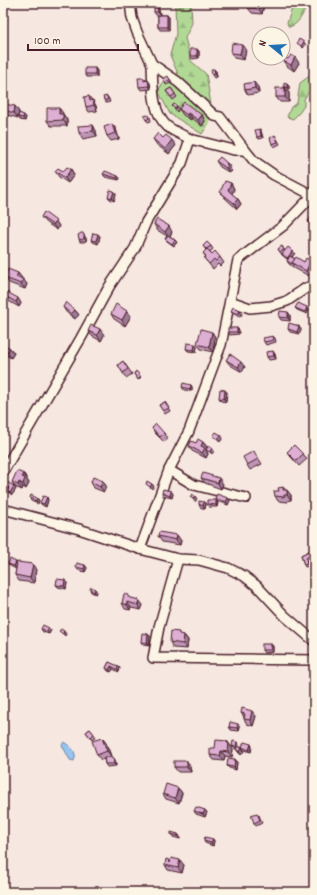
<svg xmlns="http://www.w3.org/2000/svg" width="317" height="895" font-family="Dekko,sans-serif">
	<defs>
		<pattern id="forest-firs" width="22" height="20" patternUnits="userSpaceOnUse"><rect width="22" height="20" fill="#b1d995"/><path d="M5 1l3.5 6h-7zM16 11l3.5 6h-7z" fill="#9aba81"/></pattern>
	</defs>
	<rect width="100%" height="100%" fill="#f6e7e1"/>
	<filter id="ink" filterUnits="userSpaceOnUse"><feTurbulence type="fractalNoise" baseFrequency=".025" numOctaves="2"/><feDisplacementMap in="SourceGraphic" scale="8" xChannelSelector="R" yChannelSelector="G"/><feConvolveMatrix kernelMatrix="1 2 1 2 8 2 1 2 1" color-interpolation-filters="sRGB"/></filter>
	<g filter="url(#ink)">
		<g fill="url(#forest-firs)" stroke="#7e7c60">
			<polygon points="175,3 191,3 192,23 185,38 191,61 206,74 213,117 202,134 170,114 158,91 165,79 178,74 170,55 176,34"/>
			<path d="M294,3h18c-11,7 -9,20 -23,24l-2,-4z"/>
			<polygon points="314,71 314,84 304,99 304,106 299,113 293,119 287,117 291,107 297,103 300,83 311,75"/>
		</g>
		<path fill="#95c5f0" stroke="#7783a1" d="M64,742c7,5 14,10 10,19l-4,-1 -8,-15z"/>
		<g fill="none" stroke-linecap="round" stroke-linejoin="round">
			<polyline stroke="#7783a1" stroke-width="2" points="3,821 5,819"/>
			<g stroke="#4a1f2b" stroke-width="12">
				<g id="street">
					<polyline points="130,3 132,18 137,32 152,64 178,82 215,116 220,117 245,150"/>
					<polyline points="190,139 234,150 245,150 254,161 274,175 314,196"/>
					<polyline points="230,301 250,308 271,306 287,301 306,288 314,285"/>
					<polyline points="169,470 194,485 246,498"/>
					<path d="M3,472l78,-134 28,-51 26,-39 11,-26 36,-59 8,-24c-7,-4 -15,-7 -22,-12 -17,-14 -15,-44 -16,-63"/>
					<polyline points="3,509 79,529 140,549 169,470 189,431 221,345 238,260 283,226 313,195"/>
					<polyline points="140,549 178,559 199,560 228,568 244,576 257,586 285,616 314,641"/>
					<polyline points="178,559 159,627 153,658 314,660"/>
				</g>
			</g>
			<use href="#street" stroke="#fcf5e5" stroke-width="9"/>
		</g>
		<g fill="#be96b5" stroke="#4a1f2b">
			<polygon points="154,3 160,3 158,7 158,6 159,9 160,15 167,15 169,17 169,30 160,30 158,27 158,15 156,15 154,12 157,6"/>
			<polygon points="264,4 262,14 252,13 248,8"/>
			<polygon points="246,50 244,60 234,58 231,53"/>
			<polygon points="199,51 199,58 192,59 190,56"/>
			<polygon points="288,59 299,63 294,71 287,66 283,61"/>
			<polygon points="95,68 97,71 97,77 87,77 85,74"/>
			<polygon points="214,69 216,71 217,77 214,78 212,75"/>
			<polygon points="144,78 146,80 150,83 151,89 141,90 139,87"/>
			<polygon points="170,79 172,82 166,85 165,82"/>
			<polygon points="287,84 289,86 289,90 287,90 289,93 289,102 280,102 276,97"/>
			<polygon points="258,87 259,93 248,95 245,90"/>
			<polygon points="171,88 177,97 173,100 166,91"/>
			<polygon points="89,96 96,106 97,111 89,112 86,107"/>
			<polygon points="107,96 109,99 110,102 106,103 104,100"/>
			<polygon points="15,106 19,112 18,118 7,115 4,110"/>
			<polygon points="59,108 67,120 67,126 51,126 47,121"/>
			<polygon points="179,109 202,115 205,121 202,126 192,118 191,120 183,115"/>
			<polygon points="24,115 26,117 25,121 20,120 18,117"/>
			<polygon points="150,117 151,121 148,122 146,120"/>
			<polygon points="112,124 116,129 119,139 111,141 107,136"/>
			<polygon points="93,125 96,131 97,136 83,139 79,133"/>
			<polygon points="260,129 261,131 263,138 259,139 257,137"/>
			<polygon points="275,135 280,144 274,147 272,144"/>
			<polygon points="163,138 176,145 169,154 157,145 153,139"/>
			<polygon points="216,161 227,163 231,168 230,169 232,171 230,173 220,167"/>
			<polygon points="71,169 74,175 68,183 59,177 55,171 63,171"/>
			<polygon points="103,174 118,176 120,178 119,180 105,177"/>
			<polygon points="231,183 234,189 232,194 238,199 241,204 237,209 224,197 220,192"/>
			<polygon points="114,191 116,194 114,201 110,199 108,197"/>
			<polygon points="41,217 59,226 57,230 45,222"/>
			<polygon points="314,218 314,228 312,227 308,221"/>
			<polygon points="154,224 172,232 170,236 177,242 174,246 167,241 165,239 167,236 157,230"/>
			<polygon points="98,234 100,236 98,244 93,242 91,240"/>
			<polygon points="86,238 86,241 84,242 80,242 79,239"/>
			<polygon points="203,246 211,246 213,249 210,252 212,254 220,257 224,263 220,266 218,264 213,269 204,258 206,257 203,253 206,250"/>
			<polygon points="282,246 285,251 293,251 295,253 292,257 295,259 314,265 314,268 309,276 296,269 289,264 287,261 288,260 282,255 278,249"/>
			<polygon points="18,273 21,278 27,284 25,289 9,283 5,278"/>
			<polygon points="3,290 21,303 19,307 3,298"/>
			<polygon points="63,307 75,310 79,315 75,319 66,312"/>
			<polygon points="295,308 309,309 307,314 297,310"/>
			<polygon points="127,311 131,316 125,326 114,319 111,314"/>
			<polygon points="231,311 242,314 240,317 233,314"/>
			<polygon points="288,312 290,315 290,321 281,320 279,317"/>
			<polygon points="288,329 301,329 299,334 290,332"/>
			<polygon points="239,330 239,334 230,335 228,332"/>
			<polygon points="88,331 104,335 101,341 92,336"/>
			<polygon points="212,332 215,337 213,352 201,349 197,344"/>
			<polygon points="273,336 275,338 276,342 266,345 264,342"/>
			<polygon points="3,344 10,348 14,353 11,358 3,353"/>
			<polygon points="195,344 197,347 196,352 188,351 186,349"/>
			<polygon points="275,354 276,359 269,360 267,357"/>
			<polygon points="226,360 245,367 242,372 230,365"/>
			<polygon points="123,361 132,374 126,378 118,365"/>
			<polygon points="136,371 141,377 138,380 134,374"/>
			<polygon points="191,385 192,387 192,391 184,390 182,387"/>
			<polygon points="225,390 227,392 226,402 221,401 219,398"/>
			<polygon points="165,402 170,411 165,414 159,405"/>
			<polygon points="152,428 164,433 168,439 164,442 155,433"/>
			<polygon points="203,442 207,447 206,450 208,454 206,458 192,451 189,446 196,443"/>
			<polygon points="287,452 303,454 307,459 299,466 291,457"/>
			<polygon points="257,456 262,464 250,470 247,465"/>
			<polygon points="24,474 27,479 27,480 29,483 26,489 23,487 22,490 15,487 12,482"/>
			<polygon points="201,478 223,484 221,489 205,483"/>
			<polygon points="103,481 106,486 104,492 94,488 91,482"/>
			<polygon points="5,486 14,486 16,489 12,495 9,493 7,491 8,489"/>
			<polygon points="283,487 291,495 291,500 287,501 288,502 278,501 275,496 279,491"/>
			<polygon points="171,491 173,494 172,498 163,496 162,493"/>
			<polygon points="47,497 48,500 46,507 42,505 40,503"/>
			<polygon points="30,498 37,498 39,500 38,504 31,501"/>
			<polygon points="215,498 228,498 230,500 228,505 217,501"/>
			<polygon points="216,500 218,503 217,507 209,507 207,504"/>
			<polygon points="204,502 206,504 205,509 200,507 199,504"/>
			<polygon points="177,535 181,541 180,545 162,542 158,536"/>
			<polygon points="309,551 311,554 312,558 307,560 309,566 305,567 304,565 301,555"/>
			<polygon points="16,562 17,563 36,570 34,583 19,581 15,575 16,569 10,566 8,564"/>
			<polygon points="85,565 87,568 85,572 78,570 76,567"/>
			<polygon points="314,566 314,574 312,574 310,572"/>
			<polygon points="65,580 67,583 66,589 58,587 56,585"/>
			<polygon points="90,589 97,592 96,594 91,592"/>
			<polygon points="131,598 143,605 141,610 131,608 130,610 125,609 122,603"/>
			<polygon points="49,628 51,630 49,634 43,632 41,629"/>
			<polygon points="181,635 184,635 188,640 187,649 173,648 170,642"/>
			<polygon points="150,636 149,646 143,645 141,642"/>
			<polygon points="271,644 273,646 273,652 264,653 262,650"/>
			<polygon points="109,662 120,668 119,672 113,669 111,672 108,671 106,668"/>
			<polygon points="241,713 256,716 253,726 247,724 244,719 244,717"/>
			<polygon points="240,726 239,731 231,730 229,727"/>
			<polygon points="90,729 96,737 92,740 86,732"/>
			<polygon points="102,738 106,743 111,756 108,758 113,757 115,760 116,766 107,767 105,764 104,759 101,760 97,755"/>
			<polygon points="227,741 233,749 232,757 225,756 224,761 214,760 210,755 215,748"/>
			<polygon points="237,742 239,745 238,746 242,748 244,751 241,755 238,752 236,749 234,748 232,746"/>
			<polygon points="251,744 252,747 251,752 244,750 242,747"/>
			<polygon points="235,759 237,762 236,770 229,768 227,766"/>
			<polygon points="190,766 191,772 178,772 174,767"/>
			<polygon points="178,788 182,793 179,803 166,799 163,794"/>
			<polygon points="205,810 207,812 205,817 196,814 194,811"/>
			<polygon points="259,815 262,823 256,826 254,823"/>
			<polygon points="171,834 178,834 180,837 180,839 173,837"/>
			<polygon points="213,839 214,841 213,846 205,843 204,841"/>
			<polygon points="169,860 170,861 184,865 182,873 168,870 165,865"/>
		</g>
		<g fill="#9b7a93" stroke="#4a1f2b">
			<polygon points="157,3 160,3 158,7 156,4"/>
			<polygon points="260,3 263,3 264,4 262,14 259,9"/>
			<polygon points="157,6 159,9 160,15 158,12"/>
			<polygon points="167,15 169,17 169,30 167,27"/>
			<polygon points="304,42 306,45 303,48 301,46"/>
			<polygon points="242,45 246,50 244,60 240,54"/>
			<polygon points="197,49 199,51 199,58 197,56"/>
			<polygon points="295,57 299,63 294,71 291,65"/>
			<polygon points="95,68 97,71 97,77 95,74"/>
			<polygon points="214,69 216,71 217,77 215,74"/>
			<polygon points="148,80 150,83 151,89 149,86"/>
			<polygon points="254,82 258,87 259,93 255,88"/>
			<polygon points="287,84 289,86 289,90 287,88"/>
			<polygon points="285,88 289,93 289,102 285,97"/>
			<polygon points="93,100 96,106 97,111 94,105"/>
			<polygon points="15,106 19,112 18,118 14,113"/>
			<polygon points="177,106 179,109 177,112 175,109"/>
			<polygon points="59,108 63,113 63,120 59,114"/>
			<polygon points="188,113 192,118 191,120 187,115"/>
			<polygon points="63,114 67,120 67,126 63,120"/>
			<polygon points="24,115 26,117 25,121 23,118"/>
			<polygon points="202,115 205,121 202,126 198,120"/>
			<polygon points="112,124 116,129 119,139 115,133"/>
			<polygon points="93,125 96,131 97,136 93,131"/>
			<polygon points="260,129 261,131 263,138 261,136"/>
			<polygon points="172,140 176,145 169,154 165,149"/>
			<polygon points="227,163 231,168 230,169 232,171 230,173 226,168 226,164"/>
			<polygon points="71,169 74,175 68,183 65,178"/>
			<polygon points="118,176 120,178 119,180 117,178"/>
			<polygon points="231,183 234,189 231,195 228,190"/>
			<polygon points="114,191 116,194 114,201 112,198"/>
			<polygon points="238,199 241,204 237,209 234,203"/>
			<polygon points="56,221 59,226 57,230 53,225"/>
			<polygon points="169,226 172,232 169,237 165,232"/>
			<polygon points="98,234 100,236 98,244 96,241"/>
			<polygon points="84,235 86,238 86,241 84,238"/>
			<polygon points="175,240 177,242 174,246 172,244"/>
			<polygon points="293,251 295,253 289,261 287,258"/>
			<polygon points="311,261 314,265 314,268 309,276 306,271"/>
			<polygon points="18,273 22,278 20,282 16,277"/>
			<polygon points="23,279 27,284 25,289 21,284"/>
			<polygon points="18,298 21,303 19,307 16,302"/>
			<polygon points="307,307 309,309 307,314 305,312"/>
			<polygon points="75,310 79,315 75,319 71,314"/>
			<polygon points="127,311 131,316 125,326 122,320"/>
			<polygon points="240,311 242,314 240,317 238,314"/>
			<polygon points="288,312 290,315 290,321 288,318"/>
			<polygon points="299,326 301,329 299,334 297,332"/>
			<polygon points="237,328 239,330 239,334 237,332"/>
			<polygon points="100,329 104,335 101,341 97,335"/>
			<polygon points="212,332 215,337 213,352 209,347"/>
			<polygon points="195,344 197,347 196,352 194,350"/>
			<polygon points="10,348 14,353 11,358 7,352"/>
			<polygon points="273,351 275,354 276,359 274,356"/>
			<polygon points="241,362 245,367 242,372 238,367"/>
			<polygon points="191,385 192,387 192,391 190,389"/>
			<polygon points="225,390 227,392 226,402 224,399"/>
			<polygon points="221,435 223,438 220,442 218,439"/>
			<polygon points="203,442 207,447 206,450 208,454 206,458 202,453 201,446"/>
			<polygon points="212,448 214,451 212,454 210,452"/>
			<polygon points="24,474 27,479 27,480 29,483 26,489 23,484 22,477"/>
			<polygon points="219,478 223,484 221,489 218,483"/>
			<polygon points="103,481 106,486 104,492 100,487"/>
			<polygon points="19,482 23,487 22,490 18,485"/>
			<polygon points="152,484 154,486 152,489 150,487"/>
			<polygon points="14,486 16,489 12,495 10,493"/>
			<polygon points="287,490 291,495 291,500 287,495"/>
			<polygon points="171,491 173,494 172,498 170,496"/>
			<polygon points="195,496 197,499 195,502 193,499"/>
			<polygon points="47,497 48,500 46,507 44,504"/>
			<polygon points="37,498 39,500 38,504 36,501"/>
			<polygon points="228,498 230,500 228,505 226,502"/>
			<polygon points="216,500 218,503 217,507 216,505"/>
			<polygon points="204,502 206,504 205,509 203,506"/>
			<polygon points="177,535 181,541 180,545 176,540"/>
			<polygon points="16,562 18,564 16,569 14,566"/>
			<polygon points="33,564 36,570 34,583 30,578"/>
			<polygon points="85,565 87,568 85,572 84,569"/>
			<polygon points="65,580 67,583 66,589 64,586"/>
			<polygon points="95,589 97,592 96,594 94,592"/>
			<polygon points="139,600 143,605 141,610 138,605"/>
			<polygon points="127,602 131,608 130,610 127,605"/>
			<polygon points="49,628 51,630 49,634 47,631"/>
			<polygon points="64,631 66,634 65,636 63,634"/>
			<polygon points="148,634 150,636 149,646 147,643"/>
			<polygon points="184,635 188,640 187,649 183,644"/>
			<polygon points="271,644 273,646 273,652 271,650"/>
			<polygon points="111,666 113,669 111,672 109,670"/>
			<polygon points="118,666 120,668 119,672 117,669"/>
			<polygon points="252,711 256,716 253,726 250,720"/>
			<polygon points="238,724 240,726 239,731 237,728"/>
			<polygon points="102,738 106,743 111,756 107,751"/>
			<polygon points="227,741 233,749 232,757 228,752"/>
			<polygon points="237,742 239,745 237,749 236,747"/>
			<polygon points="251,744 252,747 251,752 249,750"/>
			<polygon points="242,748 244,751 241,755 239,752"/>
			<polygon points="221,751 225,756 224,761 220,756"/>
			<polygon points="113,757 115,760 116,766 114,764"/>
			<polygon points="235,759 237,762 236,770 234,767"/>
			<polygon points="187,761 190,766 191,772 187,767"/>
			<polygon points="178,788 182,793 179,803 175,798"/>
			<polygon points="205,810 207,812 205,817 203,814"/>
			<polygon points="178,834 180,837 180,839 178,836"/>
			<polygon points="213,839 214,841 213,846 211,843"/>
			<polygon points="180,860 184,865 182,873 178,868"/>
		</g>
		<g fill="#ddafd2" stroke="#4a1f2b">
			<polygon points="249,3 260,3 259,9 248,8"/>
			<polygon points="154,6 157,6 158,12 154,12"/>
			<rect x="158" y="15" width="9" height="12"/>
			<polygon points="299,39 304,42 301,46 297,43"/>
			<polygon points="232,43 242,45 240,54 231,53"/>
			<polygon points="314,43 314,48 311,45"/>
			<rect x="190" y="49" width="7" height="7"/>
			<polygon points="291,55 295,57 291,65 283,61 285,58 288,59"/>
			<rect x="85" y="68" width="10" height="6"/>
			<polygon points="211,69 214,69 215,74 212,75"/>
			<polygon points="168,76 170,80 165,82 163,79"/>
			<polygon points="138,78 144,78 144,81 148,80 149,86 139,87"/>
			<polygon points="254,82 255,88 245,90 244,84"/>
			<polygon points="284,83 287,84 287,88 284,87"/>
			<polygon points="171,88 175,94 171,97 166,91"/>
			<rect x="276" y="88" width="9" height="9"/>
			<polygon points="89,96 90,101 93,100 94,105 86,107 84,97"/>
			<polygon points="107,96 108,100 104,100 103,97"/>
			<polygon points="184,102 202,115 198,120 188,113 187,115 179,109"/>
			<polygon points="5,104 15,106 14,113 4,110"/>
			<polygon points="174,104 177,106 175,109 172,106"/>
			<polygon points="47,108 59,108 59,114 63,114 63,120 47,121"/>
			<polygon points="19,113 24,115 23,118 18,117"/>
			<polygon points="148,115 149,118 146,120 144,116"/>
			<polygon points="112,124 115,133 107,136 104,127"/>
			<polygon points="93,125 93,131 79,133 78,126"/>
			<polygon points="260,129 261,136 257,137 255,130"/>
			<polygon points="158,133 163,138 166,135 172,140 165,149 153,139"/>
			<polygon points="275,135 278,142 272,144 270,138"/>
			<polygon points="220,157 227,163 226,164 228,166 226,168 216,161"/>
			<polygon points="67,167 71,169 65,178 55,171 58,168 63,171"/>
			<polygon points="105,171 118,176 117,178 103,174"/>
			<polygon points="225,181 231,183 228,190 238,199 234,203 220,192"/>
			<polygon points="110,190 114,191 112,198 108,197"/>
			<polygon points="44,212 56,221 53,225 41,217"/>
			<polygon points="312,216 314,218 314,226 308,221"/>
			<polygon points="157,219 169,226 165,232 154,224"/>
			<polygon points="81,233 83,233 84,235 84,238 82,240 79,239 78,235"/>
			<polygon points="93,233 98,234 96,241 91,240"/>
			<polygon points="168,235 175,240 172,244 165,239"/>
			<polygon points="207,242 211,246 206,249 203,246"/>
			<polygon points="282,246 284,250 280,252 278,249"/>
			<polygon points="288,247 293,251 287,258 282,254"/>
			<polygon points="207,249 212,254 215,251 220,257 216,261 214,259 209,264 204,258 206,256 203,253"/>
			<polygon points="290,256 295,259 292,263 294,265 287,261"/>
			<polygon points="296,257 304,262 306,258 311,261 306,271 292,263"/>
			<polygon points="8,269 18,273 16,277 23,279 21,284 5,278"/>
			<polygon points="3,290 18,298 16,302 3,295"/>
			<polygon points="66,302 75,310 71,314 63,307"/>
			<polygon points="298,303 307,307 305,312 295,308"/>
			<polygon points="116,304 127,311 122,320 111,314"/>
			<polygon points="233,307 240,311 238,314 231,311"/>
			<polygon points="280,311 288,312 288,318 279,317"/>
			<polygon points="289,323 299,326 297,332 288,329"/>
			<polygon points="91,325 100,329 97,335 88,331"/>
			<rect x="228" y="328" width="9" height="4"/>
			<polygon points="201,329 212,332 209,347 197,344"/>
			<polygon points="273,336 274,340 264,342 263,338"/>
			<polygon points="187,343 195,344 194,350 186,349"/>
			<polygon points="3,344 10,348 7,352 3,350"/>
			<polygon points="273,351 274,356 267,357 266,352"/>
			<polygon points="230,354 241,362 238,367 226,360"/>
			<polygon points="123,361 128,369 123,373 118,365"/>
			<polygon points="136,371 139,374 136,377 134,374"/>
			<polygon points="183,383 191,385 190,389 182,387"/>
			<polygon points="220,389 225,390 224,399 219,398"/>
			<polygon points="165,402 169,408 163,411 159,405"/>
			<polygon points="156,424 164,433 160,437 152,428"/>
			<polygon points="216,432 221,435 218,439 213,436"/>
			<polygon points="198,439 203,442 201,446 205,448 202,453 189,446 191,441 196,443"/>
			<polygon points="294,445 303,454 296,461 287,452"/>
			<polygon points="208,446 212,448 210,452 206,450"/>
			<polygon points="254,451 258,459 247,465 243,457"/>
			<polygon points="17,471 24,474 22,477 25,478 23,484 19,482 18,485 12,482"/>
			<polygon points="203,473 219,478 218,483 201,478"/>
			<polygon points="93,477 103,481 100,487 91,482"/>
			<polygon points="147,481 152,484 150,487 146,484"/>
			<polygon points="7,482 14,486 10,493 7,491 9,488 5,486"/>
			<polygon points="283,487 283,490 287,490 287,495 284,495 284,497 275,496 274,491 279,491 278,488"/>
			<polygon points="163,489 171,491 170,496 162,493"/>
			<polygon points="192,494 195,496 193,499 190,497"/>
			<polygon points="217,494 228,498 226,502 215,498"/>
			<polygon points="31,495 37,498 36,501 30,498"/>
			<polygon points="43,496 47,497 44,504 40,503"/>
			<polygon points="207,500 216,500 216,505 207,504"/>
			<polygon points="199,501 204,502 203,506 199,504"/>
			<polygon points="159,532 177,535 176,540 158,536"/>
			<polygon points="309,551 311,555 306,558 307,564 304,565 301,555"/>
			<polygon points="10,559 16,562 14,566 8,564"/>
			<polygon points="17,562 33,564 30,578 15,575"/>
			<polygon points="77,563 85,565 84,569 76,567"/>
			<polygon points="312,566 314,566 314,571 310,572 309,569 312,568"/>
			<polygon points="57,579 65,580 64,586 56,585"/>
			<polygon points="91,587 95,589 94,592 90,589"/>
			<polygon points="124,594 129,595 128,597 139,600 138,605 127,602 127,605 122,603"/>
			<polygon points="43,625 49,628 47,631 41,629"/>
			<polygon points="61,629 64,631 63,634 59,631"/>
			<polygon points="171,631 179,632 179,634 184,635 183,644 170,642"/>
			<polygon points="142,633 148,634 147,643 141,642"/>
			<rect x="262" y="644" width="9" height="6"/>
			<polygon points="109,662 118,666 117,669 111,666 109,670 106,668"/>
			<polygon points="242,708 252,711 250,720 244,719 245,714 241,713"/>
			<polygon points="230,722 238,724 237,728 229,727"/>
			<polygon points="90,729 94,734 90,737 86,732"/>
			<polygon points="102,738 107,751 97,755 92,741"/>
			<polygon points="216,740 227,741 227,743 229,743 228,752 221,751 220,756 210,755 210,748 215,748"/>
			<polygon points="233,741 237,742 236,747 232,746"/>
			<polygon points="244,742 251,744 249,750 242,747"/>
			<polygon points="238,746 242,748 239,752 236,749"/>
			<polygon points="113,757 114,764 105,764 104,758"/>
			<polygon points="228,758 235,759 234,767 227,766"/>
			<rect x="174" y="761" width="13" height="6"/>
			<polygon points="166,784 178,788 175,798 163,794"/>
			<polygon points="196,807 205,810 203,814 194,811"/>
			<polygon points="257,813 260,820 254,823 251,815"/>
			<polygon points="171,832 178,834 178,836 171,834"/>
			<polygon points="205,837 213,839 211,843 204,841"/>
			<polygon points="171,858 180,860 178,868 165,865 166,859 169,860 170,863"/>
		</g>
	</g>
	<rect width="317" height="895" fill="none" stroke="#fcf5e5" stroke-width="16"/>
	<rect x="8" y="8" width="301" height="879" fill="none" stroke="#4a1f2b" stroke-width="1.5" filter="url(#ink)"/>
	<g transform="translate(271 46) rotate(288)"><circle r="19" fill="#fcf5e5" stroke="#b59f9b"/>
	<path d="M0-3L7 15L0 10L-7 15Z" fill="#1f6fb2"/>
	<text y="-6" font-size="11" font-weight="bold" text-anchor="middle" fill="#4a1f2b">N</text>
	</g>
	<path d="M28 44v6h110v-6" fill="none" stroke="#4a1f2b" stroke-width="2"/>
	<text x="34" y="44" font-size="12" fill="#4a1f2b" stroke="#fcf5e5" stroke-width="3" paint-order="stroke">100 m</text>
</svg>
